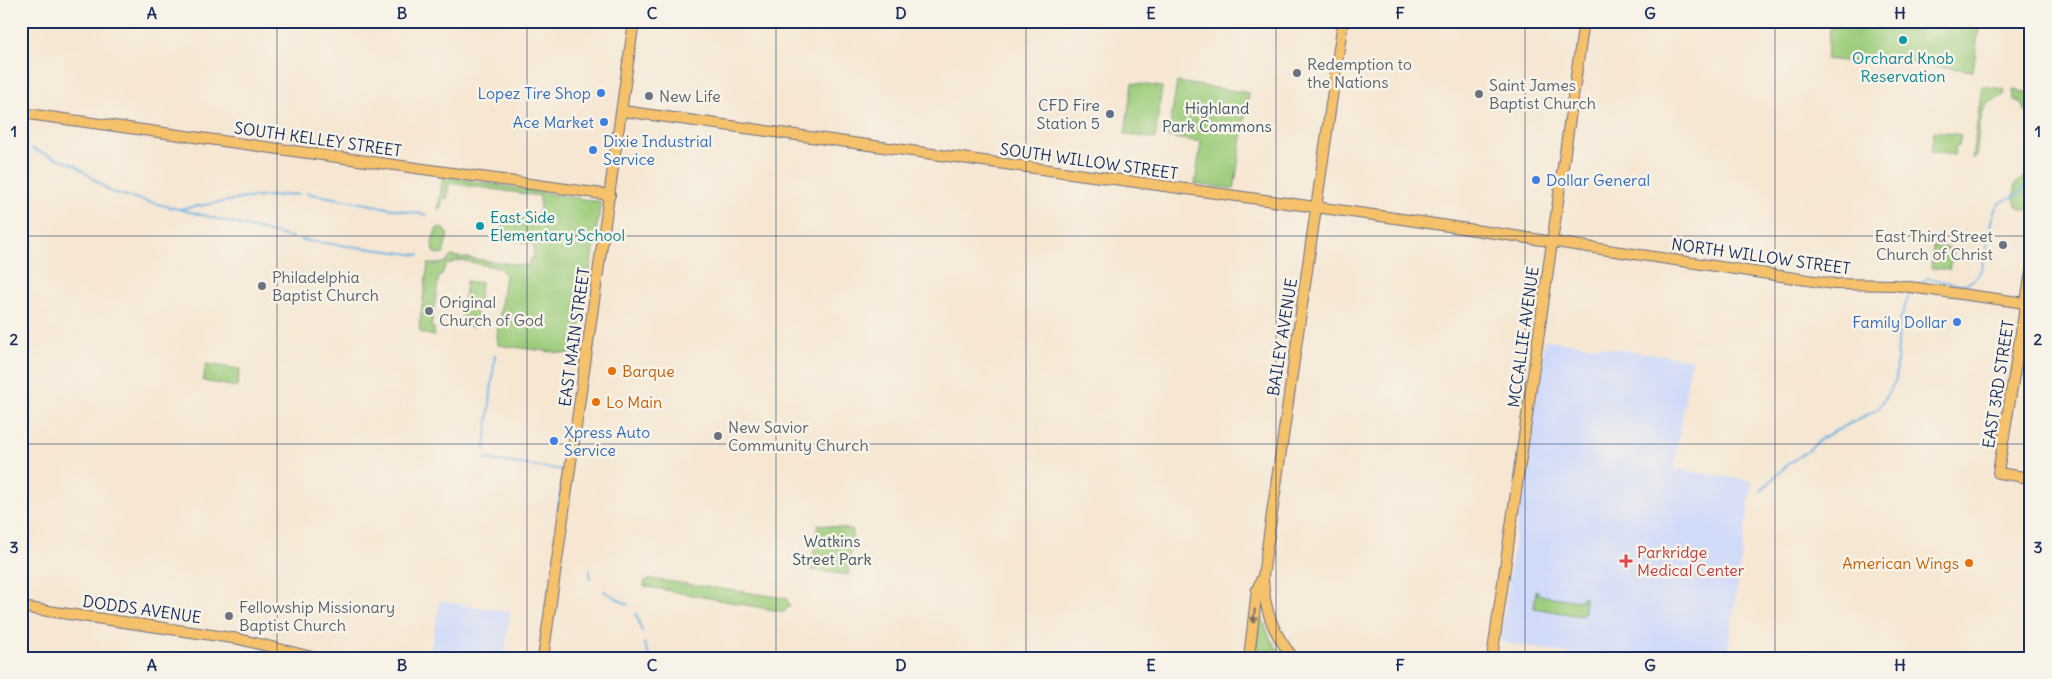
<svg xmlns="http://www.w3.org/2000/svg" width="2052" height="679" font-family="Delius,sans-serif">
	<rect width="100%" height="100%" fill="#f7f3e8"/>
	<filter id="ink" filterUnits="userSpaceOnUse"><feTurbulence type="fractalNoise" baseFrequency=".02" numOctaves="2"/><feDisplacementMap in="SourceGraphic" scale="10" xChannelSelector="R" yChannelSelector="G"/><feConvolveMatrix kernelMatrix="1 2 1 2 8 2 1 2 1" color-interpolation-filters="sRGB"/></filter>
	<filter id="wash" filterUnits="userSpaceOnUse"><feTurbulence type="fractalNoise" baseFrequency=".0096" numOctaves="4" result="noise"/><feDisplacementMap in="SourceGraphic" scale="20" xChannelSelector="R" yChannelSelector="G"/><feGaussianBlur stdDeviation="1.12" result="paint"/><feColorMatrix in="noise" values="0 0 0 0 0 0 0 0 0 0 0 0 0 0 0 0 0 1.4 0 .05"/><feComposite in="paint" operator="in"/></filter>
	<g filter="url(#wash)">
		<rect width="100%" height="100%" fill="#f6e6d2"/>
		<g fill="#d0daf9">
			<polygon points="1547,340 1691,359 1674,469 1752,481 1727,658 1596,658 1500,642 1544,342"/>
			<polygon points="440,601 510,612 504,658 429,658"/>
		</g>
		<g fill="#9dcc7b" stroke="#5c7e6c">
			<polygon points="1831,21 1980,21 1973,71 1903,62 1861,63 1826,59"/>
			<polygon points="1177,82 1249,93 1234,189 1195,184 1201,142 1168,137"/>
			<polygon points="1132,83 1162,87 1155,139 1125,134"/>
			<path d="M1982,86l22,3 1,4c-4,7 -14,6 -19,13 -7,8 -8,39 -10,51l-4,2z"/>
			<polygon points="2013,90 2031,93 2029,112 2025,111 2022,103 2014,100"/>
			<polygon points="1934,131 1961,135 1959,146 1956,147 1954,155 1931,152"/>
			<path d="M443,176l158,26 -25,153 -78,-10 -1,-10 8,-60 -5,-7 -40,-8 -14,5 -5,11h-2l-8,51 3,1v8l-13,-3 -2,-5 9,-64c11,0 17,1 23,-8l77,10 3,-8h3l-1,-14 -38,-6 4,-8 3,1 1,-9 -6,-5v-3l38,5 3,-7 2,-1v-15l-91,-13 -2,16 -4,-1 -3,11h-2z"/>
			<path d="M2024,177h7v32c-19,5 -18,-13 -15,-26z"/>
			<polygon points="441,227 448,234 443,255 434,253 432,243 436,229"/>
			<polygon points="1933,246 1954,249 1950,270 1931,268"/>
			<polygon points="466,281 481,283 475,327 461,325"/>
			<polygon points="206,364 240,369 237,387 203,381"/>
			<polygon points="818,524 853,530 848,575 811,570"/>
			<polygon points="651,579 786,598 790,606 784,612 644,586 645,581"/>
			<polygon points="1536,590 1538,591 1538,595 1580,601 1582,597 1585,597 1584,614 1580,616 1534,608"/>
			<polygon points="1260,613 1271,640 1284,657 1254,654"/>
		</g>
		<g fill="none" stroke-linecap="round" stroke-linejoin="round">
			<g stroke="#6eb3e4" stroke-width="2">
				<polyline points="32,149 75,165 111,192 293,238"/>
				<polyline points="307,193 426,215"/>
				<polyline points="179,209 247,198 299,194"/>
				<polyline points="301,240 419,255"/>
				<path d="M1919,284l9,-6c10,2 20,5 30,6 37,3 24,-61 40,-79 3,-4 12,-7 17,-9 15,-7 13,-27 16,-41"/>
				<polyline points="485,449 495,355"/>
				<polyline points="484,459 563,470 557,517"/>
				<polyline points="1761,491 1788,464 1808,451 1822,438 1878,409 1896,380 1899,325 1909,294 1912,291"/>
				<polyline points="590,570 590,579"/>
				<polyline points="604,591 628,605"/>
				<polyline points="636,614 642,631"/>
				<polyline points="644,643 650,658"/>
			</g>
		</g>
	</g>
	<g filter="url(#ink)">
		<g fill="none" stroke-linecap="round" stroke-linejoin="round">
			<g stroke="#686f87" stroke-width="12">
				<g id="major">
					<polyline points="623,111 1395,218 1834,284 1895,285 2026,303"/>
					<polyline points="21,113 610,195"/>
					<polyline points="2031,271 1998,473 2031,478"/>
					<path d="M1263,579c1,29 11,57 31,79"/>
					<polyline points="21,607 239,639 316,658"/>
					<polyline points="543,658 634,21"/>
					<polyline points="1249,658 1257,589 1263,576 1343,21"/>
					<polyline points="1492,658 1584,21"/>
				</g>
			</g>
			<use href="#major" stroke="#f5c16b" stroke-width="10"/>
		</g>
		<defs><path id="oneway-solid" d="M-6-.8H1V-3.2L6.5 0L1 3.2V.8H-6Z" transform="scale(1.25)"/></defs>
		<use fill="#7d7164" href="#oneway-solid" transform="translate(1254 616) rotate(97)"/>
	</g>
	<path fill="none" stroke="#1b2f5e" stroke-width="1" stroke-opacity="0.55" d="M277,21v637M527,21v637M776,21v637M1026,21v637M1276,21v637M1525,21v637M1775,21v637M21,236h2010M21,444h2010"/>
	<g fill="#0f9aa8" stroke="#f7f3e8" stroke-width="2">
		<circle cx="1903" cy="40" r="5"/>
		<circle cx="480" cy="226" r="5"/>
	</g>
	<g fill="#6b7280" stroke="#f7f3e8" stroke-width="2">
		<circle cx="1297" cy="73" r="5"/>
		<circle cx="1479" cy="94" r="5"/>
		<circle cx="649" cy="96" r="5"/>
		<circle cx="2003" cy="245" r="5"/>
		<circle cx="262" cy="286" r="5"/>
		<circle cx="429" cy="311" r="5"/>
		<circle cx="718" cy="436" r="5"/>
		<circle cx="229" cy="616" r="5"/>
	</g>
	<g fill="#3f7fe0" stroke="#f7f3e8" stroke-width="2">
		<circle cx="601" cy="93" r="5"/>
		<circle cx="604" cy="122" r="5"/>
		<circle cx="593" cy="150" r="5"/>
		<circle cx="1536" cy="180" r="5"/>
		<circle cx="1957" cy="322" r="5"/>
		<circle cx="554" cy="441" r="5"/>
	</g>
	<circle fill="#5c6f8a" stroke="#f7f3e8" stroke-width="2" cx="1110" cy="114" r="5"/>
	<g fill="#e8710a" stroke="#f7f3e8" stroke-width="2">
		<circle cx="612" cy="371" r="5"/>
		<circle cx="596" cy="402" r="5"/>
		<circle cx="1969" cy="563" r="5"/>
	</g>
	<path fill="#e0444e" stroke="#f7f3e8" stroke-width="2" d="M1623.5 553.5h5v5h5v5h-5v5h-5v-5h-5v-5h5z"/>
	<g text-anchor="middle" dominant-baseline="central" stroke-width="5" stroke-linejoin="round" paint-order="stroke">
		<g font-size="16" fill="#0d838f" stroke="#f7f3e8">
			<text x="1903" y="58">Orchard Knob<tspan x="1903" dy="18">Reservation</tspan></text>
			<text x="490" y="217" text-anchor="start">East Side<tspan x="490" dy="18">Elementary School</tspan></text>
		</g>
		<g font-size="16" fill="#5b616d" stroke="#f7f3e8" text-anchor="start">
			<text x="1307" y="64">Redemption to<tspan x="1307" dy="18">the Nations</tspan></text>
			<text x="1489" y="85">Saint James<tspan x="1489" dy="18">Baptist Church</tspan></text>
			<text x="659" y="96">New Life</text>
			<text x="1993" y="236" text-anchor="end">East Third Street<tspan x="1993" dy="18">Church of Christ</tspan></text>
			<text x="272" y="277">Philadelphia<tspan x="272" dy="18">Baptist Church</tspan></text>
			<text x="439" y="302">Original<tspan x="439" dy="18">Church of God</tspan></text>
			<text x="728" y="427">New Savior<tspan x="728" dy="18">Community Church</tspan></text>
			<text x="239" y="607">Fellowship Missionary<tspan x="239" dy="18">Baptist Church</tspan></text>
		</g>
		<g font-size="16" fill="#366cbe" stroke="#f7f3e8" text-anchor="end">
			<text x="591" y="93">Lopez Tire Shop</text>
			<text x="594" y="122">Ace Market</text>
			<text x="603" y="141" text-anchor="start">Dixie Industrial<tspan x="603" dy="18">Service</tspan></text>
			<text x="1546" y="180" text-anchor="start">Dollar General</text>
			<text x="1947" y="322">Family Dollar</text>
			<text x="564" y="432" text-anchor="start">Xpress Auto<tspan x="564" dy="18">Service</tspan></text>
		</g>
		<g font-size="16" fill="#4e5e75" stroke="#f7f3e8" text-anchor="end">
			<text x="1100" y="105">CFD Fire<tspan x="1100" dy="18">Station 5</tspan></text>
		</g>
		<g font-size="16" fill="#3c5665" stroke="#f7f3e8">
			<text x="1217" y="108">Highland<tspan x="1217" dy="18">Park Commons</tspan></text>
			<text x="832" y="541">Watkins<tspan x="832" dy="18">Street Park</tspan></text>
		</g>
		<g font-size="16" fill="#1b2f5e" stroke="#f7f3e8">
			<text transform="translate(318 139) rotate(8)">SOUTH KELLEY STREET</text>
			<text transform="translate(1089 161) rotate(8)">SOUTH WILLOW STREET</text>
			<text transform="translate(1761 256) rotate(8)">NORTH WILLOW STREET</text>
			<text transform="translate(574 337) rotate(-82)">EAST MAIN STREET</text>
			<text transform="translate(1282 337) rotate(-81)">BAILEY AVENUE</text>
			<text transform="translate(1523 337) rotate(-82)">MCCALLIE AVENUE</text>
			<text transform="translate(1998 384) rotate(-81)">EAST 3RD STREET</text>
			<text transform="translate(142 609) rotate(8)">DODDS AVENUE</text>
		</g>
		<g font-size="16" fill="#c56008" stroke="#f7f3e8" text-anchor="start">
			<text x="622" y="371">Barque</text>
			<text x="606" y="402">Lo Main</text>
			<text x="1959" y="563" text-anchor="end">American Wings</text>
		</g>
		<g font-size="16" fill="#be3a42" stroke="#f7f3e8" text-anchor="start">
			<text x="1637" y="552">Parkridge<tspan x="1637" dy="18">Medical Center</tspan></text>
		</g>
	</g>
	<rect width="2052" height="679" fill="none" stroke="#f7f3e8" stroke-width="55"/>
	<rect x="28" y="28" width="1996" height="624" fill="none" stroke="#1b2f5e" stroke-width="2"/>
	<g font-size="16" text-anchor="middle" font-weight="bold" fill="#1b2f5e">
		<text x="152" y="19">A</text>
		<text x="402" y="19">B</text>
		<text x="652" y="19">C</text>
		<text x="901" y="19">D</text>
		<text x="1151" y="19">E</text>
		<text x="1400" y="19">F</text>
		<text x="1650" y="19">G</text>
		<text x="1900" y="19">H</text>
		<text x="14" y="137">1</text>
		<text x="2038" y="137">1</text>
		<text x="14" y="345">2</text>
		<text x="2038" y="345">2</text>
		<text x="14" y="553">3</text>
		<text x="2038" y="553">3</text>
		<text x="152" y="671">A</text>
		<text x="402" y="671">B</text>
		<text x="652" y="671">C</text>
		<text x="901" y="671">D</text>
		<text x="1151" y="671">E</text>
		<text x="1400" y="671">F</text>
		<text x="1650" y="671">G</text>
		<text x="1900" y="671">H</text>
	</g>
</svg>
